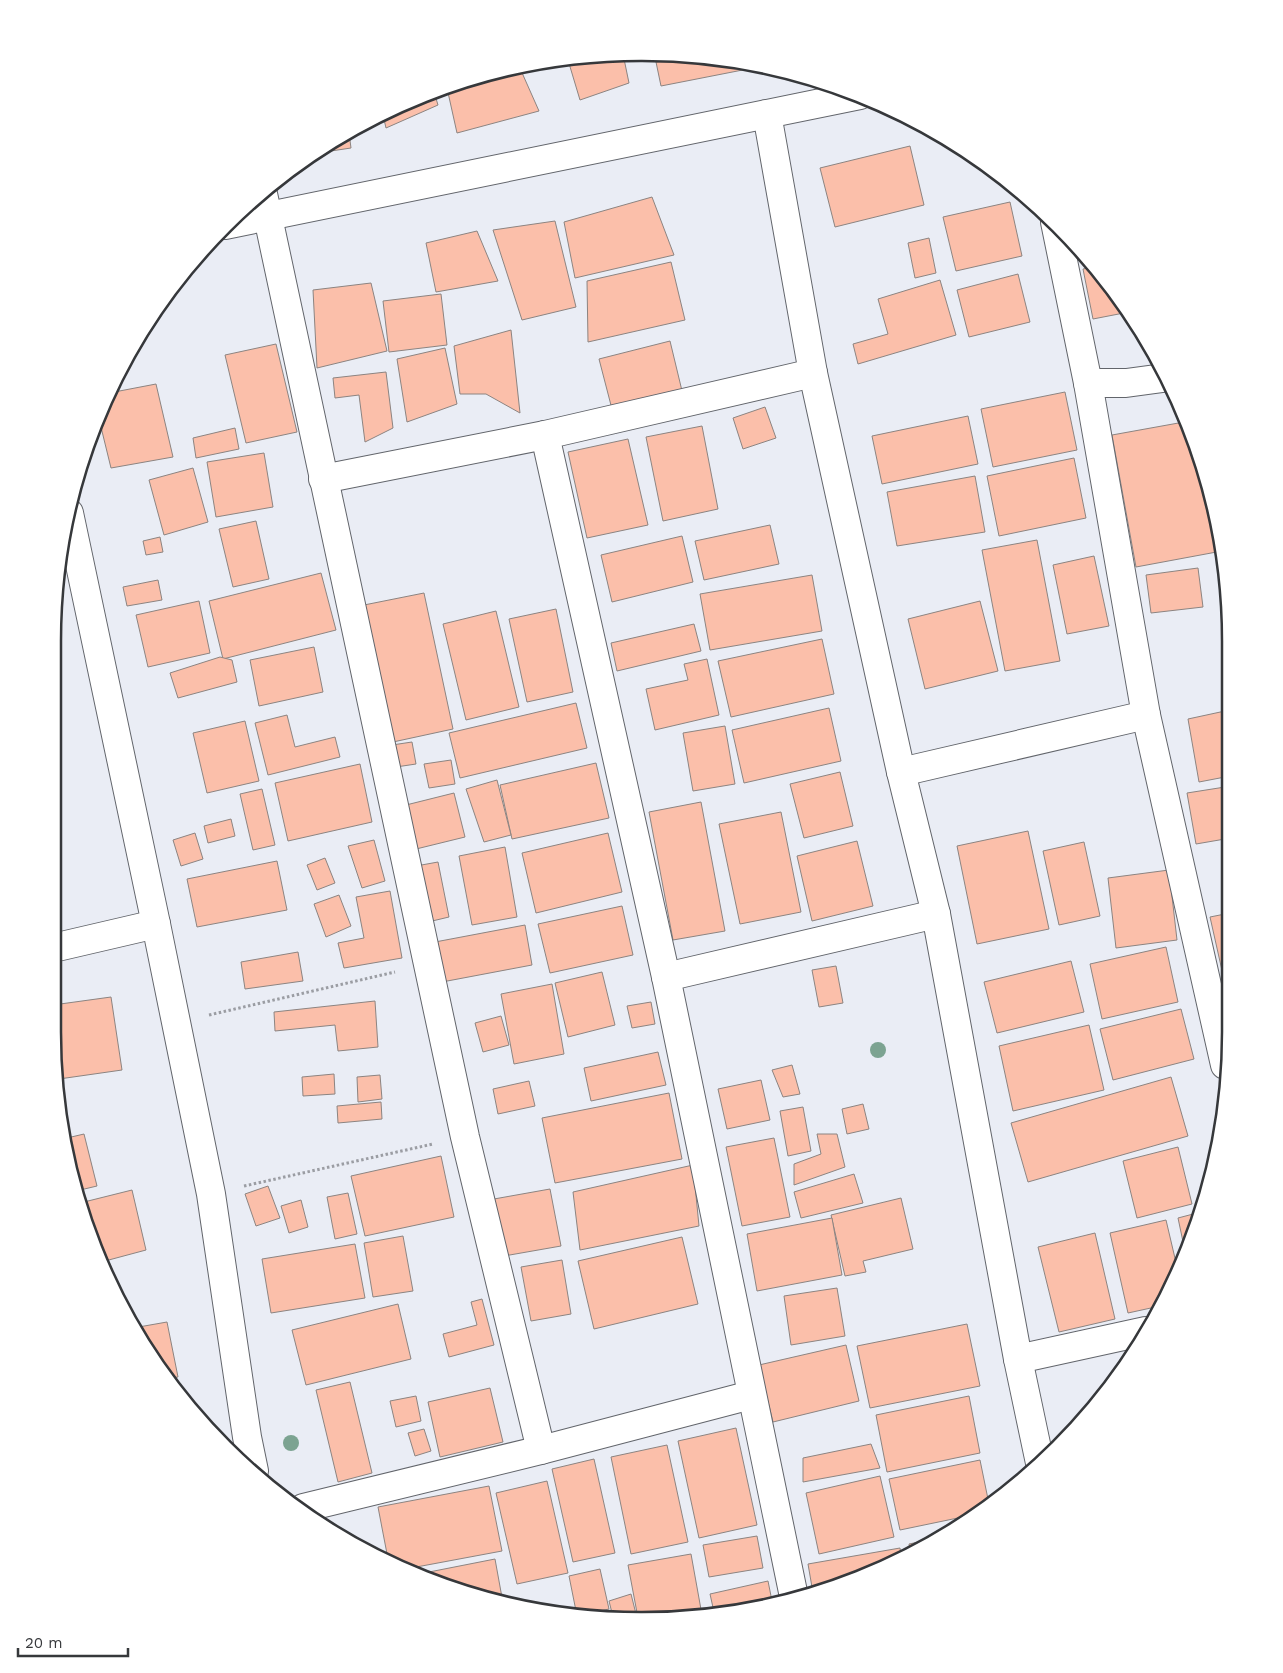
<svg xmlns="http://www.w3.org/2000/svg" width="1283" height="1673" font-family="'Work Sans',sans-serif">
	<rect width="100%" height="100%" fill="#eaedf5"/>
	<g fill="#fbbfaa" stroke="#8c8481">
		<polygon points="623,54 629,83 580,100 568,60"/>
		<polygon points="685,57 757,64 763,66 661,86 656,62"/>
		<polygon points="519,66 539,111 457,133 447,88"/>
		<polygon points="434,92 438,105 386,128 383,115 416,97"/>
		<polygon points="349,133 351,148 311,154 315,152"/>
		<polygon points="910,146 924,205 835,227 820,168"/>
		<polygon points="652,197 674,255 575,278 564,222"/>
		<polygon points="1010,202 1022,256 956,271 943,217"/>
		<polygon points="555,221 576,307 522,320 493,230"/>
		<polygon points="477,231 498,281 436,292 426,243"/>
		<polygon points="929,238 936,273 915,278 908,243"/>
		<polygon points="671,262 685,320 588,342 587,281"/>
		<polygon points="1093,267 1129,312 1093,319 1083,269"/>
		<polygon points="1018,274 1030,322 969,337 957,290"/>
		<polygon points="940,280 956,335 858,364 853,344 888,334 878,299"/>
		<polygon points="371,283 387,351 317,368 313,290"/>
		<polygon points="441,294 447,345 389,352 383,301"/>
		<polygon points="511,330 520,413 486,394 460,394 454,346"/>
		<polygon points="670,341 683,395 613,413 599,359"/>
		<polygon points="276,344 297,432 246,443 225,355"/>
		<polygon points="445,348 457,404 407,422 397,359"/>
		<polygon points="386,372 393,428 365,442 359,395 335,398 333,378"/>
		<polygon points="156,384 173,457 111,468 99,419 109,393"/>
		<polygon points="1065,392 1077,450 993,467 981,409"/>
		<polygon points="765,407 776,438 743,449 733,418"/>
		<polygon points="968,416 978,464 882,484 872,436"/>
		<polygon points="1184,422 1199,452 1222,551 1136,567 1112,435"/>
		<polygon points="702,426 718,509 663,521 646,437"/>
		<polygon points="235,428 239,449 196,458 193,438"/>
		<polygon points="628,439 648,525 587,538 568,452"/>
		<polygon points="264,453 273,507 216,517 207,462"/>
		<polygon points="1074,458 1086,518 999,536 987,476"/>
		<polygon points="193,468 208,522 164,535 149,480"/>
		<polygon points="975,476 985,532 897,546 887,492"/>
		<polygon points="256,521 269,579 233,587 219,529"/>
		<polygon points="770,525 779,564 704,580 695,541"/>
		<polygon points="682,536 693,582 612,602 601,555"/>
		<polygon points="160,537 163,552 146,555 143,541"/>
		<polygon points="1037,540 1060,661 1005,671 982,550"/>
		<polygon points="1094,556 1109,626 1067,634 1053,565"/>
		<polygon points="1198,568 1203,607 1151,613 1146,575"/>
		<polygon points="321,573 336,630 223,659 209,601"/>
		<polygon points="812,575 822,631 710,650 700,594"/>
		<polygon points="158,580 162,600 127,606 123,587"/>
		<polygon points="424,593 453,729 393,742 364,605"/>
		<polygon points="199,601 210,653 148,667 136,615"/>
		<polygon points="980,601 998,671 925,689 908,619"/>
		<polygon points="556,609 573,692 527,702 509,619"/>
		<polygon points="496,611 519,707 466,720 443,624"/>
		<polygon points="694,624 701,651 617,671 611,643"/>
		<polygon points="822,639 834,694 731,717 718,661"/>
		<polygon points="314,647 323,692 259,706 250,660"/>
		<polygon points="220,657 232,660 237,682 178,698 170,673"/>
		<polygon points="707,659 719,715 655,730 646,689 688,680 684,664"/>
		<polygon points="576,703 587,748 460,778 449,733"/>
		<polygon points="829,708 841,761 744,783 732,730"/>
		<polygon points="1225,711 1225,777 1199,782 1188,719"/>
		<polygon points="287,715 295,747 335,737 340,757 268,775 255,723"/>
		<polygon points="245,721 259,781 207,793 193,733"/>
		<polygon points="725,726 735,784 693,791 683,733"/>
		<polygon points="412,742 416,764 396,767 392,745"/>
		<polygon points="451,760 455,784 429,788 424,764"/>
		<polygon points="596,763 609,818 512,839 500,785"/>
		<polygon points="360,764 372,822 288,841 275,783"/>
		<polygon points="840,772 853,826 804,838 790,784"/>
		<polygon points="497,780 511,835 484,842 466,789"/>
		<polygon points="1225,787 1225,839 1196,844 1187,793"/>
		<polygon points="262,789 275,845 253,850 240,794"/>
		<polygon points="454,793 465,837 412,850 402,806"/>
		<polygon points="701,802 725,931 673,940 649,812"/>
		<polygon points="781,812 801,912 740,924 719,824"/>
		<polygon points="231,819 235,836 208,843 204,826"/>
		<polygon points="1028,831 1049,929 977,944 957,846"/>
		<polygon points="195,833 203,859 181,866 173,840"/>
		<polygon points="608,833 622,892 536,913 522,853"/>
		<polygon points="374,840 385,881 362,888 348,846"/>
		<polygon points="857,841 873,906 812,921 797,856"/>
		<polygon points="1084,842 1100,916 1059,925 1043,851"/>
		<polygon points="505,847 517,917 472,925 459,856"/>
		<polygon points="325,858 335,883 317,890 307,865"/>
		<polygon points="277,861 287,910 197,927 187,879"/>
		<polygon points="438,862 449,917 428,922 416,866"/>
		<polygon points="1169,870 1177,940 1116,948 1108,878"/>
		<polygon points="390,891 402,958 344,968 338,943 364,938 356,897"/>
		<polygon points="339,895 351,926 326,937 314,904"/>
		<polygon points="622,906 633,955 550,973 538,924"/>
		<polygon points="1225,914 1225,974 1223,975 1210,917"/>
		<polygon points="525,925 532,965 442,982 435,942"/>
		<polygon points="1166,947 1178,1002 1102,1019 1090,964"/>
		<polygon points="298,952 303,981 245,989 241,962"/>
		<polygon points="1071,961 1084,1012 997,1033 984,982"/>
		<polygon points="836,966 843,1003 819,1007 812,970"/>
		<polygon points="602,972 615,1025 568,1037 555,983"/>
		<polygon points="552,984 564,1054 514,1064 501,994"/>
		<polygon points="111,997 122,1070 59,1079 52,1032 53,1005"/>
		<polygon points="375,1001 378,1047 338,1051 335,1025 275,1031 274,1012"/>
		<polygon points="651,1002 655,1024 632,1028 627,1006"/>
		<polygon points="1181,1009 1194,1059 1113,1080 1100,1029"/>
		<polygon points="501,1016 509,1045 483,1052 475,1023"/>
		<polygon points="1089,1025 1104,1090 1013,1111 999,1046"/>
		<polygon points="658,1052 666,1085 591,1101 584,1068"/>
		<polygon points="792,1065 800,1094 783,1097 772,1070"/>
		<polygon points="334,1074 335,1094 303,1096 302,1077"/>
		<polygon points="380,1075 382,1099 358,1102 357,1077"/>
		<polygon points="1171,1077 1188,1136 1028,1182 1011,1123"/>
		<polygon points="761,1080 770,1120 727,1129 718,1089"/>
		<polygon points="529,1081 535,1106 498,1114 493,1089"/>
		<polygon points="669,1093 682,1159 555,1183 542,1118"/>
		<polygon points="381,1102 382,1119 338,1123 337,1106"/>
		<polygon points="863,1104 869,1129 847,1134 842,1109"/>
		<polygon points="803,1107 811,1151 788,1156 780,1111"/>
		<polygon points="84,1134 97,1186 76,1191 73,1184 67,1138"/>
		<polygon points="817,1134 837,1134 845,1167 794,1185 794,1164 821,1154"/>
		<polygon points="774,1138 790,1217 742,1226 726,1147"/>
		<polygon points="1178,1147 1192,1204 1137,1218 1123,1161"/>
		<polygon points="441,1156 454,1217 365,1236 351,1176"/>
		<polygon points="693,1165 699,1226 580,1250 573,1192"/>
		<polygon points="854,1174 863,1203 801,1218 794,1192"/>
		<polygon points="268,1186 280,1218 256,1226 245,1194"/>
		<polygon points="550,1189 561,1246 504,1256 494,1199"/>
		<polygon points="132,1190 146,1250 105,1261 80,1203"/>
		<polygon points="348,1193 357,1234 335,1239 327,1197"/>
		<polygon points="901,1198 913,1249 863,1261 866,1272 845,1276 831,1215"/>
		<polygon points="301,1200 308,1227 289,1233 281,1206"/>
		<polygon points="1197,1213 1186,1256 1178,1218"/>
		<polygon points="832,1218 842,1275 757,1291 747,1234"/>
		<polygon points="1166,1220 1178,1271 1160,1306 1128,1313 1110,1233"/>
		<polygon points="1095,1233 1115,1319 1059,1332 1038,1247"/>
		<polygon points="403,1236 413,1291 373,1297 364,1243"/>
		<polygon points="682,1237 698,1304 594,1329 578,1261"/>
		<polygon points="355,1244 365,1298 271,1313 262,1259"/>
		<polygon points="562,1260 571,1314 531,1321 521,1267"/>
		<polygon points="837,1288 845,1336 791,1345 784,1296"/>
		<polygon points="482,1299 494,1345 449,1357 443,1334 477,1325 471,1302"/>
		<polygon points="398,1304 411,1359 306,1385 292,1330"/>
		<polygon points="167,1322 178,1377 171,1378 133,1328"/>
		<polygon points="967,1324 980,1386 870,1408 857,1346"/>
		<polygon points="846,1345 859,1401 773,1422 759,1365"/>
		<polygon points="350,1382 372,1473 338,1482 316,1390"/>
		<polygon points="490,1388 503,1442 440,1457 428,1402"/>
		<polygon points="416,1396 421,1421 396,1427 390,1401"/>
		<polygon points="969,1396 980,1453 887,1472 876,1415"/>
		<polygon points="736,1428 757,1525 699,1538 678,1441"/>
		<polygon points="424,1429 431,1451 415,1456 408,1433"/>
		<polygon points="871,1444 880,1468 803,1482 803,1458"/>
		<polygon points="667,1445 688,1542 631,1554 611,1457"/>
		<polygon points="594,1459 615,1553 573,1562 552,1469"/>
		<polygon points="980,1460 989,1504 977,1514 900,1530 889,1479"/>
		<polygon points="880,1476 894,1537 819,1554 806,1493"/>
		<polygon points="547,1481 568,1573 517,1584 496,1493"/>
		<polygon points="489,1486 502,1551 411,1568 388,1559 378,1507"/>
		<polygon points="757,1536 763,1568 709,1577 703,1545"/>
		<polygon points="933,1539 910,1550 909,1544"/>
		<polygon points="900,1548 901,1555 831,1589 813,1593 808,1564"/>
		<polygon points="691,1554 702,1615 680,1619 638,1618 628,1565"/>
		<polygon points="495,1559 503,1603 489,1600 424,1573"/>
		<polygon points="600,1569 609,1609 577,1616 569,1576"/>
		<polygon points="768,1581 772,1601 714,1612 710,1594"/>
		<polygon points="631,1594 637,1618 613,1617 609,1601"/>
	</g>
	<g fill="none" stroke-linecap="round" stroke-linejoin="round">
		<g stroke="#62656b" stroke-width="30">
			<g id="minor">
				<polyline points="767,114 813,373 901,772 936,914 1018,1359 1040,1463"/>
				<polyline points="263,194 465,1137 541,1450"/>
				<polyline points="1055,222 1088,383 1146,715 1225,1065"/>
				<polyline points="225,225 860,95"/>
				<polyline points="1088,383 1126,383 1163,378"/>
				<polyline points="545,435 666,977 794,1597"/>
				<polyline points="323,479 545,435 813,373"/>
				<polyline points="69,513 156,924 211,1194 247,1437 254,1471"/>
				<polyline points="901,772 1146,715"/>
				<polyline points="53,948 156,924"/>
				<polyline points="666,977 936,914"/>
				<polyline points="1018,1359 1146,1331"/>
				<polyline points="303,1508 541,1450 751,1395"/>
			</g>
		</g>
		<g stroke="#9b9da3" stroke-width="3" stroke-dasharray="2.5 2.5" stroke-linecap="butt">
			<polyline points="209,1015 395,972"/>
			<polyline points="244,1186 433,1144"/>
		</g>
		<use href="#minor" stroke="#fff" stroke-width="28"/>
	</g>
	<g fill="#7ca391">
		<circle cx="878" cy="1050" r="8"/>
		<circle cx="291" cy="1443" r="8"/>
	</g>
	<path d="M0 0H1283V1673H0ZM641 61H642A580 580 0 0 1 1222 641V1032A580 580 0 0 1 642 1612H641A580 580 0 0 1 61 1032V641A580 580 0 0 1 641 61Z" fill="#fff" fill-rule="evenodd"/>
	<path fill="none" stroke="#36383b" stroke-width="2.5" d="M641 61H642A580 580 0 0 1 1222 641V1032A580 580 0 0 1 642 1612H641A580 580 0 0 1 61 1032V641A580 580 0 0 1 641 61Z"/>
	<path d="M18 1648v8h110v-8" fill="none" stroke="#36383b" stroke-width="2.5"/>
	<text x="25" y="1648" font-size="15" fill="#36383b" stroke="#ffffff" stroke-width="4" paint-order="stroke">20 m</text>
</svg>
